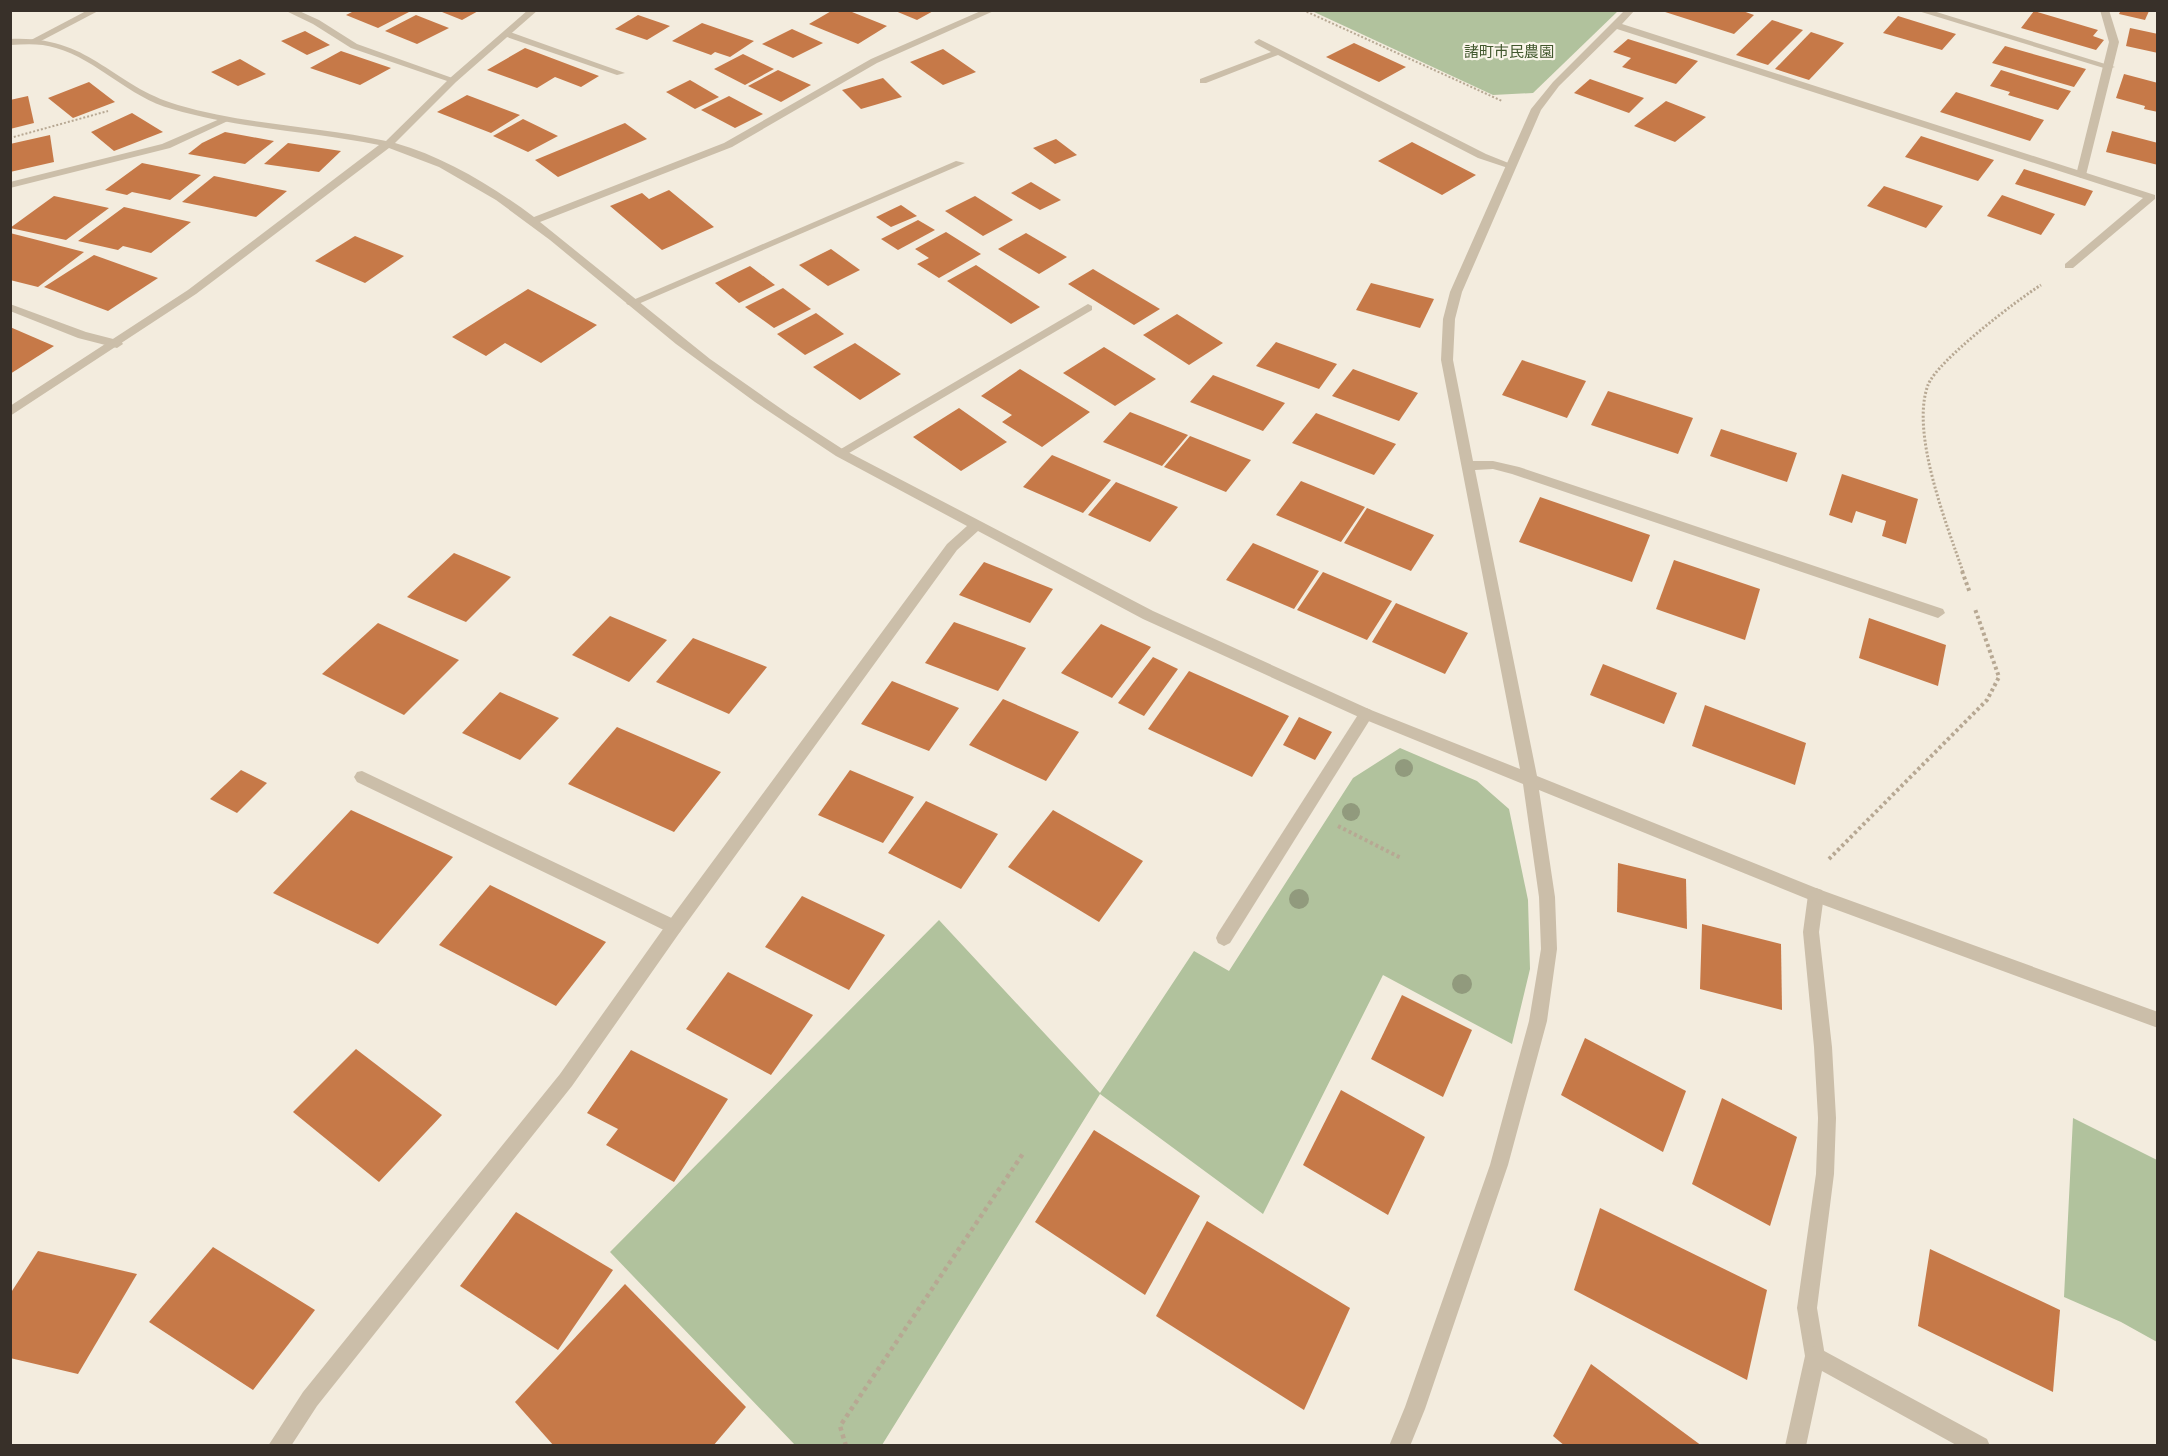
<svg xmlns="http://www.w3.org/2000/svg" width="2168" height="1456" font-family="'Source Sans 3','Noto Sans JP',sans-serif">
	<rect width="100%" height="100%" fill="#f3ecde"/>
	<g fill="#b1c29d">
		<polygon points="1312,11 1618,11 1533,93 1493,95"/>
		<polygon points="1400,748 1477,781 1509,809 1528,900 1530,969 1512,1044 1383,975 1263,1214 1100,1094 882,1445 795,1445 610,1252 939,920 1100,1093 1194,951 1229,971 1353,778"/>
		<polygon points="2073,1118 2157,1160 2157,1342 2121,1322 2064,1297"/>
	</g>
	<g fill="#c67948">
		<polygon points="356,10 404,10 409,12 378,28 346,15"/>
		<polygon points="437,10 480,10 462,20"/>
		<polygon points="833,10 847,10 887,26 858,44 809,24"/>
		<polygon points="893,10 935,10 917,20"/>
		<polygon points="1740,10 1754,15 1734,34 1662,11"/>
		<polygon points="2121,10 2148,10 2149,11 2145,20 2119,14"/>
		<polygon points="2034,11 2098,30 2093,36 2104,40 2096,50 2021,28"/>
		<polygon points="416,15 449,28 417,44 385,31"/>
		<polygon points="638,15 670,26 647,40 615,29"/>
		<polygon points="1898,16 1956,34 1942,50 1883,33"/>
		<polygon points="1772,20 1803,30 1768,65 1736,55"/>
		<polygon points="702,23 754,41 730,57 715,52 711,55 672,41"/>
		<polygon points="2130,28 2158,34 2158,53 2126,46"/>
		<polygon points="792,29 823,43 793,58 762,44"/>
		<polygon points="305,31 330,45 307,55 281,41"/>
		<polygon points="1811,32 1844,43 1809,80 1775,69"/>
		<polygon points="1628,39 1698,61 1676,84 1622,67 1631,58 1613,52"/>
		<polygon points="1354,43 1406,67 1379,82 1326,57"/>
		<polygon points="2005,46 2086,69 2074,87 1992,63"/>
		<polygon points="525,48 599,76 581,87 555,77 537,88 487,70"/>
		<polygon points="943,49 976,72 943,85 910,62"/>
		<polygon points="341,51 391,68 360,85 310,68"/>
		<polygon points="743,54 774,69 745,85 714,69"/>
		<polygon points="240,59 266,74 238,86 211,72"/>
		<polygon points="778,70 811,85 781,102 748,86"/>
		<polygon points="2001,70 2071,91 2058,110 2008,95 2010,92 1990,86"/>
		<polygon points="2124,74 2158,83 2158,112 2144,109 2145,106 2116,98"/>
		<polygon points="883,78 902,97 861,109 842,90"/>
		<polygon points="1590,79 1644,98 1629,113 1574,93"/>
		<polygon points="690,80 719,97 695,109 666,92"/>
		<polygon points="89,82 115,102 73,118 48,98"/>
		<polygon points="1956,92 2044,120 2030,141 1940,112"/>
		<polygon points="467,95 520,115 491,133 437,112"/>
		<polygon points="28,96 34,123 10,129 10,100"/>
		<polygon points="729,96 763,114 735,128 701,110"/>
		<polygon points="1666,101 1706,117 1675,142 1634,126"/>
		<polygon points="132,113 163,132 114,151 91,132"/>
		<polygon points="523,119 558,136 528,152 493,136"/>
		<polygon points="625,123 647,139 558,177 535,160"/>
		<polygon points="2112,131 2158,143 2158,165 2106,152"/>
		<polygon points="225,132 274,141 245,164 188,154 202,143"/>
		<polygon points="50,135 54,162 10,172 10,144"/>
		<polygon points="1921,136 1994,160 1978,181 1905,157"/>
		<polygon points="1056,139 1077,155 1055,164 1033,148"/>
		<polygon points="1412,142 1476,175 1442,195 1378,161"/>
		<polygon points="288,143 341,151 319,172 264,164"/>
		<polygon points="142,163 201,175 170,200 132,192 127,195 105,190"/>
		<polygon points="2024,169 2093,191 2085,206 2015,184"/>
		<polygon points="214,176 287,191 256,217 182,202"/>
		<polygon points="1031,182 1061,200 1040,210 1011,193"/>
		<polygon points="1884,186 1943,206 1926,228 1867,206"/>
		<polygon points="669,190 714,227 662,250 610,206 642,193 649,199"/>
		<polygon points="2002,195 2055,214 2041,235 1987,216"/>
		<polygon points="54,196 109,208 66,240 10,228"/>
		<polygon points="975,196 1013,220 983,236 945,211"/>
		<polygon points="901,205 917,216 891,227 876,217"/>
		<polygon points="124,207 191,222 151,253 123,246 118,250 78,241"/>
		<polygon points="918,220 935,230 898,250 881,239"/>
		<polygon points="946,232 981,254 939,278 917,264 929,258 915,249"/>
		<polygon points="10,233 84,252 38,287 10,280"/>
		<polygon points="1026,233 1067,257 1039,274 998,249"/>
		<polygon points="355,236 404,256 365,283 315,261"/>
		<polygon points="831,249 860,270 828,286 799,265"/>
		<polygon points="94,255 158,278 108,311 44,287"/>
		<polygon points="976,265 1040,307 1011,324 947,281"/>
		<polygon points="750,266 775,285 739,303 715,283"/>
		<polygon points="1093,269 1160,309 1134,325 1068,284"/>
		<polygon points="1371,283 1434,299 1420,328 1356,310"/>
		<polygon points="783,288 811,309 774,328 745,307"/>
		<polygon points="528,289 597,325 541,363 505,343 486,356 452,337"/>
		<polygon points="816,313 844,334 805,355 777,334"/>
		<polygon points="1177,314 1223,343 1189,365 1143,335"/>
		<polygon points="10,327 54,346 10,374"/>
		<polygon points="1276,342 1337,364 1319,389 1256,366"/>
		<polygon points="855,343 901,374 860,400 813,367"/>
		<polygon points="1104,347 1156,379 1115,406 1063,373"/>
		<polygon points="1522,360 1586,381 1567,418 1502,395"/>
		<polygon points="1020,369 1090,412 1042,447 1002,422 1012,415 981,396"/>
		<polygon points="1353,369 1418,393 1399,421 1332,396"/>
		<polygon points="1213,375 1285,403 1263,431 1190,402"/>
		<polygon points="1608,391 1693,418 1678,454 1591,425"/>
		<polygon points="959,408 1007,442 961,471 913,437"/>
		<polygon points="1130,412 1188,435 1162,466 1103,442"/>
		<polygon points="1316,413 1396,444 1374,475 1292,443"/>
		<polygon points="1721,429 1797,453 1787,482 1710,456"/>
		<polygon points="1190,436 1251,460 1226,492 1164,467"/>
		<polygon points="1052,455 1111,480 1083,513 1023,487"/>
		<polygon points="1842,474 1918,499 1906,544 1882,536 1886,521 1856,511 1852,523 1829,515"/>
		<polygon points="1301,481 1365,507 1341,542 1276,515"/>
		<polygon points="1116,482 1178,507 1150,542 1088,515"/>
		<polygon points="1540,497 1650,535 1632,582 1519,542"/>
		<polygon points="1367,508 1434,535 1411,571 1344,543"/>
		<polygon points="1253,543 1319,571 1294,609 1226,580"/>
		<polygon points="454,553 511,577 466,622 407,597"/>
		<polygon points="1674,560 1760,589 1745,640 1656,609"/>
		<polygon points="984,562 1053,589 1030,623 959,595"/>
		<polygon points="1323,572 1392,601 1367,640 1297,610"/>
		<polygon points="1396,603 1468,633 1445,674 1372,642"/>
		<polygon points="610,616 667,640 629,682 572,655"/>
		<polygon points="1869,618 1946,645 1938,686 1859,658"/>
		<polygon points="954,622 1026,648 998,691 925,663"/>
		<polygon points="378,623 459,660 404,715 322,674"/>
		<polygon points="1101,624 1151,647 1112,698 1061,673"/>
		<polygon points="693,638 767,667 729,714 656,682"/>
		<polygon points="1153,657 1178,669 1144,716 1118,703"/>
		<polygon points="1603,664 1677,693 1664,724 1590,695"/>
		<polygon points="1189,671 1289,716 1252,777 1148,729"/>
		<polygon points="892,681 959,708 929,751 861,724"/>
		<polygon points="500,692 559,718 520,760 462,733"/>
		<polygon points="1003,699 1079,732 1046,781 969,745"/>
		<polygon points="1705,705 1806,743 1795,785 1692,746"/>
		<polygon points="1299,717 1332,732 1315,760 1283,745"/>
		<polygon points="617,727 721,772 674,832 568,784"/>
		<polygon points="241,770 267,783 237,813 210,799"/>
		<polygon points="850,770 914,797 883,843 818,815"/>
		<polygon points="926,801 998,834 961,889 888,853"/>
		<polygon points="351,810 453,857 378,944 273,893"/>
		<polygon points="1053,810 1143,861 1099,922 1008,867"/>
		<polygon points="1618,863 1686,879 1687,929 1617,912"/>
		<polygon points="490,885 606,942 556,1006 439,945"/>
		<polygon points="802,896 885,935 849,990 765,947"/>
		<polygon points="1702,924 1781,944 1782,1010 1700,989"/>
		<polygon points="728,972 813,1015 771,1075 686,1029"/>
		<polygon points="1402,995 1472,1030 1443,1097 1371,1059"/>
		<polygon points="1585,1038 1686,1091 1663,1152 1561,1095"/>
		<polygon points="356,1049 442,1115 379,1182 293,1112"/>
		<polygon points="631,1050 728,1099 674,1182 606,1145 618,1129 587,1113"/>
		<polygon points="1341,1090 1425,1137 1388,1215 1303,1165"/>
		<polygon points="1722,1098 1797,1137 1770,1226 1692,1184"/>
		<polygon points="1094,1130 1200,1196 1145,1295 1035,1222"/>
		<polygon points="1600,1208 1767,1290 1747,1380 1574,1290"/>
		<polygon points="516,1212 613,1270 558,1350 460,1286"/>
		<polygon points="1207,1221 1350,1308 1304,1410 1156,1316"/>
		<polygon points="213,1247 315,1310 253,1390 149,1322"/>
		<polygon points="1930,1249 2060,1310 2053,1392 1918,1326"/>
		<polygon points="38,1251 137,1274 78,1374 10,1358 10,1294"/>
		<polygon points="625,1284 746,1407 713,1446 554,1446 515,1402"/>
		<polygon points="1591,1364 1702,1446 1565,1446 1553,1436"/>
	</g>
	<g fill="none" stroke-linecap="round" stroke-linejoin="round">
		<g stroke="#b7a893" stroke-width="2" stroke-dasharray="2 2" stroke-linecap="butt">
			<polyline points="1303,10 1502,101"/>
			<polyline points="10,138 108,111"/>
		</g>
		<path stroke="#b7a893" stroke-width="3" stroke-dasharray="2 2" stroke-linecap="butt" d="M1963,572c-16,-47 -53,-139 -35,-187 9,-24 89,-85 113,-100"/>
		<g stroke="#b7a893" stroke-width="4" stroke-dasharray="3 3" stroke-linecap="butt">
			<polyline points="1962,571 1970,593"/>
			<polyline points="1338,826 1401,858"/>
			<polyline points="1829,859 1987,700 1999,677 1975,609"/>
		</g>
		<polyline stroke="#b7a893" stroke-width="4.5" stroke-dasharray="4 4" stroke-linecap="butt" points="846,1446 840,1426 1024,1152"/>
		<g fill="#cbbea9" fill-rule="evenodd">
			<polygon points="88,10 100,10 39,42 31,40"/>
			<polygon points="284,10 297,10 319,20 357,44 458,80 450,82 351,48 313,24"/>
			<polygon points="2100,10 2109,10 2119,42 2086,175 2081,178 2076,175 2109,42"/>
			<polygon points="504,32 510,32 625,73 617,75 504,36"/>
			<polygon points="1259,39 1486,154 1516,166 1511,169 1478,158 1278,55 1206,83 1200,83 1200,79 1271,52 1256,44 1254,42"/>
			<polygon points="222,118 230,120 170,148 10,188 10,182 162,144"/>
			<polygon points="956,161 965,163 636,305 628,305 626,303"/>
			<polygon points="10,304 86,332 121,341 123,344 117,348 78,338 10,311"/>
			<polygon points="1088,304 1092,306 1092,310 844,456 840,457 834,453"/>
			<polygon points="1366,708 1371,710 1373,714 1371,718 1230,943 1224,946 1218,943 1216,938 1218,933 1361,710"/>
			<polygon points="362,771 680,922 682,927 680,932 674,935 668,932 357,782 354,777 357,772"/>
			<polygon points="1816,888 1822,890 1824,895 1819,932 1832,1047 1836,1118 1834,1174 1817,1308 1825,1356 1822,1363 1815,1366 1808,1363 1805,1356 1797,1308 1816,1174 1818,1118 1814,1047 1803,932 1808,895 1810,890"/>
		</g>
		<g fill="#cbbea9" fill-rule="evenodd">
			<path d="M528,10h10l-82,72 -61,61c50,14 97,43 139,74l190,-74 147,-84 112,-49h13l-119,53 -145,84 -192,75 170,137 80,56 54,35 309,161 218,99 149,59 -79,-409 2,-41 7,-27 81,-183 22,-27 72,-72h10l-13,14 533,171v4l-82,69h-8v-4l78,-66 -526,-169 -58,57 -18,24 -79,182 -7,27 -2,41 20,101h20l26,6 424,142 2,4 -7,5 -426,-144 -19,-5 -18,1 62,306 284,114 337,122v16l-348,-128 -271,-110 16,107 2,52 -10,72 -39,144 -83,244 -15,37h-21l16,-39 85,-242 39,-144 12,-72 -2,-52 -16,-113 -162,-66 -218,-99 -165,-88 -21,19 -277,382 -108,154 -255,320 -26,40h-23l35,-54 257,-318 108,-152 279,-378 20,-18 -131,-70 -81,-54 -79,-58 -126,-104 -54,-40 -57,-33 -50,-19 -193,146 -186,122v-10l178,-116 191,-145c-69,-14 -139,-16 -207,-36 -44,-12 -74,-49 -116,-61 -15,-5 -30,-4 -46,-3v-6c81,-4 100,46 168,66 68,20 139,21 208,36l64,-63z"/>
			<polygon points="1915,10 1930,10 2115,67 2107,69"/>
			<polygon points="1815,1346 1987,1439 1990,1446 1958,1446 1822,1371 1806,1446 1785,1446 1805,1356 1808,1349"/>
		</g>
	</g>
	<g fill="#919a7d">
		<circle cx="1404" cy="768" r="9"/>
		<circle cx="1351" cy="812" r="9"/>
		<circle cx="1299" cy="899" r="10"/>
		<circle cx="1462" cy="984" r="10"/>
	</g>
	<g text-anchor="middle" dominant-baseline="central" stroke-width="4.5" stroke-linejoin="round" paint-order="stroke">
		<g font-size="15" fill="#41572d" stroke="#faf5ea">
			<text x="1509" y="52">諸町市民農園</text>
		</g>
	</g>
	<rect width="2168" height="1456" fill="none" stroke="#383029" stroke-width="24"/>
</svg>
